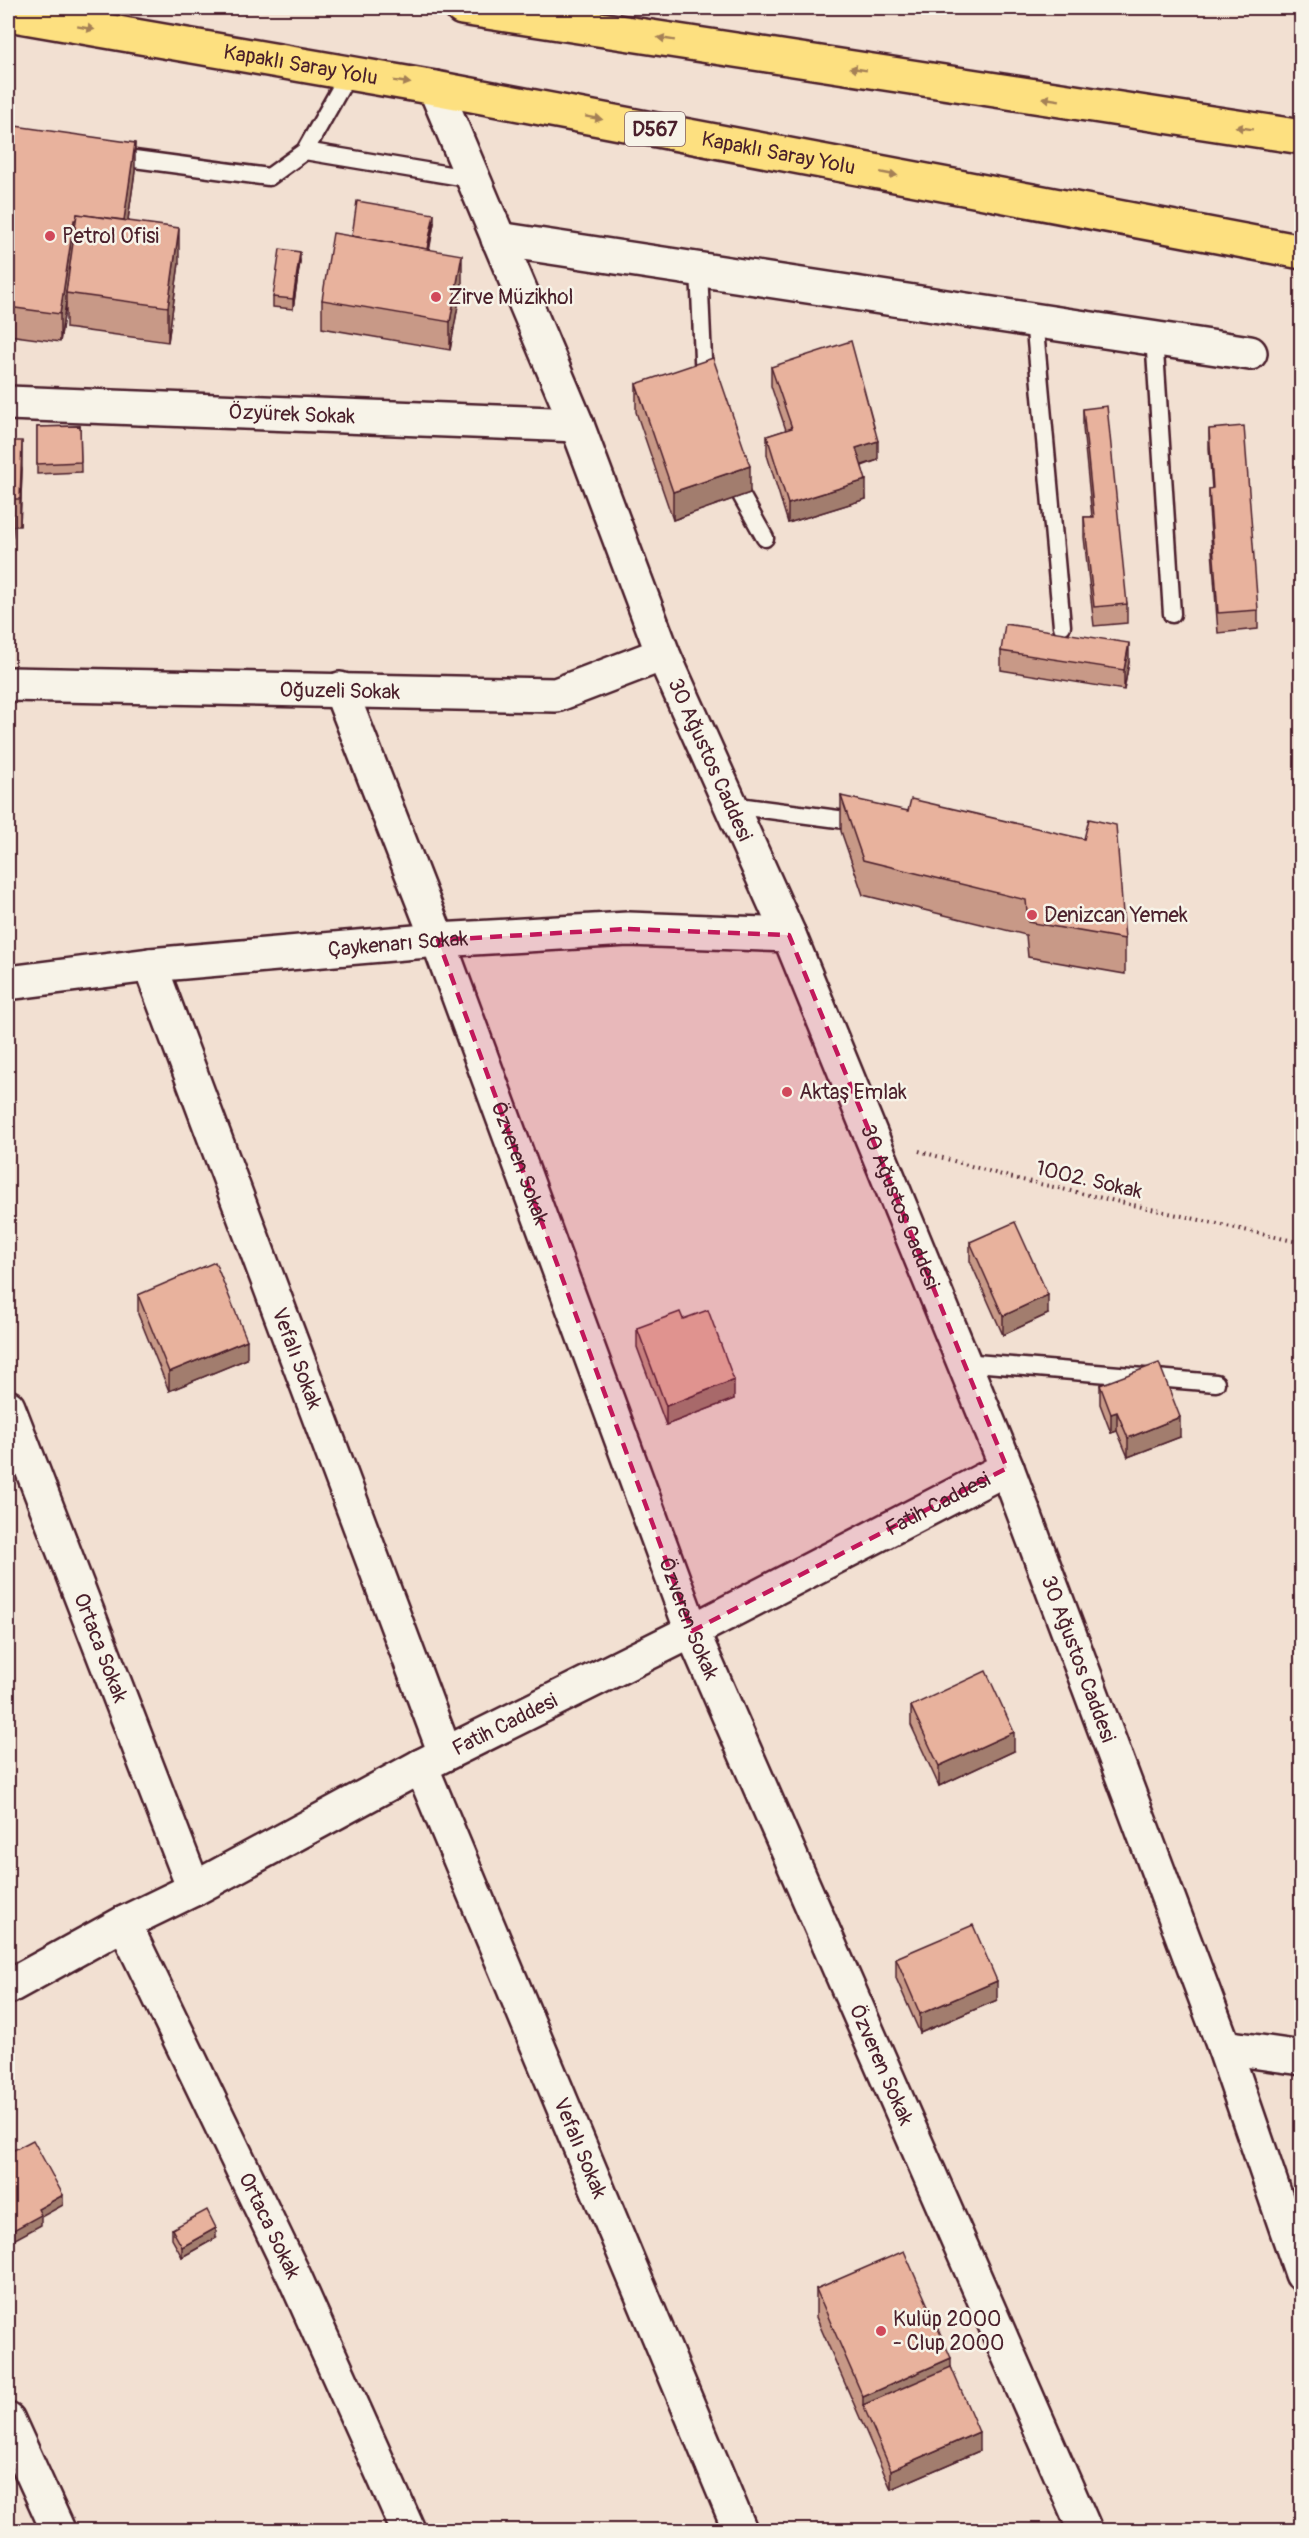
<svg xmlns="http://www.w3.org/2000/svg" width="1309" height="2538" font-family="Pangolin,sans-serif">
	<rect width="100%" height="100%" fill="#f2e0d2"/>
	<filter id="ink" filterUnits="userSpaceOnUse"><feTurbulence type="fractalNoise" baseFrequency=".0167" numOctaves="2"/><feDisplacementMap in="SourceGraphic" scale="12" xChannelSelector="R" yChannelSelector="G"/><feConvolveMatrix kernelMatrix="1 2 1 2 8 2 1 2 1" color-interpolation-filters="sRGB"/></filter>
	<g filter="url(#ink)">
		<g fill="none" stroke-linecap="round" stroke-linejoin="round">
			<g stroke="#4a1f2b" stroke-width="21">
				<g id="service">
					<polyline points="305,151 473,179"/>
					<polyline points="112,156 269,177 305,151 349,73"/>
					<polyline points="699,269 704,382"/>
					<polyline points="1034,319 1062,626"/>
					<polyline points="1154,336 1172,614"/>
					<polyline points="731,477 765,538"/>
					<polyline points="731,805 861,822"/>
					<polyline points="963,1362 1216,1383"/>
				</g>
			</g>
			<g stroke="#4a1f2b" stroke-width="38">
				<g id="minor">
					<polyline points="498,239 1250,353"/>
					<path id="s1" d="M8,403l569,22"/>
					<path id="s2" d="M8,684l548,11 107,-41"/>
					<path id="s3" d="M340,689l98,251 254,691 393,899"/>
					<path id="s4" d="M150,965l295,788"/>
					<path id="s5" d="M8,983l142,-18 288,-25 190,-11 161,6"/>
					<path id="s6" d="M8,1407l186,482"/>
					<path id="s7" d="M421,1766l319,764"/>
					<path id="s8" d="M124,1923l171,355 113,252"/>
					<polyline points="1224,2047 1302,2058"/>
					<polyline points="8,2420 58,2530"/>
				</g>
			</g>
			<g stroke="#4a1f2b" stroke-width="38">
				<g id="tertiary">
					<path id="s9" d="M435,88l142,337 86,229 126,281 218,533 217,579 78,227"/>
					<path id="s10" d="M8,1987l116,-64 70,-34 227,-123 271,-135 315,-163"/>
				</g>
			</g>
			<g stroke="#4a1f2b" stroke-width="38">
				<g id="trunk">
					<polyline points="462,8 1302,137"/>
					<path id="s11" d="M8,14l427,74 867,164"/>
				</g>
			</g>
			<polyline stroke="#4a1f2b" stroke-width="4" stroke-dasharray="1.5 4.5" stroke-linecap="butt" points="919,1151 1009,1177 1302,1243"/>
			<use href="#service" stroke="#f7f3e8" stroke-width="16"/>
			<use href="#minor" stroke="#f7f3e8" stroke-width="33"/>
			<use href="#tertiary" stroke="#f7f3e8" stroke-width="33"/>
			<use href="#trunk" stroke="#fde080" stroke-width="33"/>
		</g>
		<g fill="#c89987" stroke="#4a1f2b" stroke-width="1.5">
			<polygon points="8,125 135,171 128,220 179,263 168,342 66,328 66,302 60,342 8,335"/>
			<polygon points="434,223 429,249 462,283 450,350 322,328 322,300 352,236"/>
			<polygon points="300,262 293,309 273,307 273,297"/>
			<polygon points="771,367 878,460 862,466 866,499 788,523 767,455 767,436 786,430 771,386"/>
			<polygon points="636,384 750,493 673,520 636,412"/>
			<polygon points="1083,409 1127,604 1127,623 1094,626 1084,537 1084,517 1092,517 1083,428"/>
			<polygon points="80,426 81,472 37,474 37,427"/>
			<polygon points="1209,429 1258,610 1258,629 1218,633 1209,508 1209,489 1212,489 1209,448"/>
			<polygon points="8,441 22,469 20,526 13,526 12,544 8,544"/>
			<polygon points="1001,651 1129,662 1124,690 1001,670"/>
			<polygon points="841,796 1125,939 1125,974 1028,957 1026,935 863,895 841,831"/>
			<polygon points="970,1242 1048,1314 1003,1335 970,1261"/>
			<polygon points="138,1295 247,1359 169,1391 138,1314"/>
			<polygon points="683,1319 734,1399 666,1425 637,1347 637,1328"/>
			<polygon points="1100,1385 1180,1437 1128,1457 1117,1431 1111,1433 1100,1404"/>
			<polygon points="911,1706 1014,1751 939,1786 911,1725"/>
			<polygon points="896,1958 997,2000 920,2033 896,1978"/>
			<polygon points="172,2229 216,2238 182,2257 172,2239"/>
			<polygon points="816,2289 951,2367 979,2451 891,2489 816,2317"/>
		</g>
		<g fill="#a27d6e" stroke="#4a1f2b" stroke-width="1.5">
			<polygon points="135,143 135,171 123,254 123,226"/>
			<polygon points="434,214 434,223 426,269 426,260"/>
			<polygon points="74,220 74,247 66,293 66,302 60,342 60,314"/>
			<polygon points="179,228 179,263 168,342 168,307"/>
			<polygon points="300,252 300,262 293,309 293,299"/>
			<polygon points="462,255 462,283 450,350 450,322"/>
			<polygon points="22,441 22,469 20,526 20,499"/>
			<polygon points="878,441 878,460 856,467 856,448"/>
			<polygon points="750,466 750,493 673,520 673,492"/>
			<polygon points="866,480 866,499 788,523 788,504"/>
			<polygon points="13,499 13,526 12,544 12,516"/>
			<polygon points="1129,643 1129,662 1124,690 1124,670"/>
			<polygon points="1048,1295 1048,1314 1003,1335 1003,1316"/>
			<polygon points="247,1340 247,1359 169,1391 169,1372"/>
			<polygon points="734,1380 734,1399 666,1425 666,1406"/>
			<polygon points="1117,1412 1117,1431 1111,1433 1111,1414"/>
			<polygon points="1180,1417 1180,1437 1128,1457 1128,1438"/>
			<polygon points="1014,1732 1014,1751 939,1786 939,1766"/>
			<polygon points="997,1981 997,2000 920,2033 920,2014"/>
			<polygon points="63,2195 63,2205 41,2217 41,2225 8,2243 8,2233 38,2209"/>
			<polygon points="216,2228 216,2238 182,2257 182,2247"/>
			<polygon points="951,2358 951,2386 863,2405 863,2397"/>
			<polygon points="979,2432 979,2451 891,2489 891,2470"/>
		</g>
		<g fill="#e8b29d" stroke="#4a1f2b" stroke-width="1.5">
			<polygon points="8,125 135,143 124,220 77,214 76,220 74,220 60,314 8,307"/>
			<polygon points="357,201 434,214 427,249 352,236"/>
			<polygon points="77,214 179,228 168,307 66,293"/>
			<polygon points="333,233 462,255 450,322 322,300"/>
			<polygon points="280,249 300,252 293,299 273,297"/>
			<polygon points="851,341 878,441 856,448 866,480 788,504 767,436 792,428 771,367"/>
			<polygon points="713,358 750,466 673,492 636,384"/>
			<polygon points="1107,406 1127,604 1094,607 1084,517 1094,517 1083,409"/>
			<polygon points="80,426 81,462 37,464 37,427"/>
			<polygon points="1244,426 1258,610 1218,613 1209,489 1213,488 1209,429"/>
			<polygon points="8,441 22,441 20,499 13,499 12,516 8,516"/>
			<polygon points="1005,624 1129,643 1124,670 1001,651"/>
			<polygon points="841,796 908,811 911,799 1084,839 1089,819 1116,825 1125,939 1028,922 1026,900 863,860"/>
			<polygon points="1015,1222 1048,1295 1003,1316 970,1242"/>
			<polygon points="215,1262 247,1340 169,1372 138,1295"/>
			<polygon points="708,1310 734,1380 666,1406 637,1328 680,1312 683,1319"/>
			<polygon points="1159,1363 1180,1417 1128,1438 1117,1412 1111,1414 1100,1385"/>
			<polygon points="986,1671 1014,1732 939,1766 911,1706"/>
			<polygon points="973,1925 997,1981 920,2014 896,1958"/>
			<polygon points="33,2140 63,2195 38,2209 41,2215 8,2233 8,2153"/>
			<polygon points="207,2210 216,2228 182,2247 172,2229"/>
			<polygon points="904,2251 951,2358 863,2397 816,2289"/>
			<polygon points="951,2367 979,2432 891,2470 863,2405"/>
		</g>
		<defs><path id="oneway-solid" d="M-6-.8H1V-3.2L6.5 0L1 3.2V.8H-6Z" transform="scale(1.5)"/></defs>
		<g fill="#a48056">
			<use href="#oneway-solid" transform="translate(86 28) rotate(10)"/>
			<use href="#oneway-solid" transform="translate(666 39) rotate(-171)"/>
			<use href="#oneway-solid" transform="translate(858 69) rotate(-171)"/>
			<use href="#oneway-solid" transform="translate(402 82) rotate(9)"/>
			<use href="#oneway-solid" transform="translate(1051 99) rotate(-171)"/>
			<use href="#oneway-solid" transform="translate(594 118) rotate(11)"/>
			<use href="#oneway-solid" transform="translate(1244 128) rotate(-171)"/>
			<use href="#oneway-solid" transform="translate(889 174) rotate(11)"/>
		</g>
	</g>
	<path fill="#c2185b" fill-opacity="0.2" stroke="#c2185b" stroke-width="4.5" stroke-dasharray="12 8" stroke-linejoin="round" d="M628,929l161,6 218,533 -315,163 -254,-691z"/>
	<g fill="#d1495b" stroke="#f7f3e8" stroke-width="2">
		<circle cx="50" cy="236" r="6"/>
		<circle cx="436" cy="297" r="6"/>
		<circle cx="1032" cy="915" r="6"/>
		<circle cx="787" cy="1092" r="6"/>
		<circle cx="881" cy="2331" r="6"/>
	</g>
	<g text-anchor="middle" dominant-baseline="central" stroke-width="5" stroke-linejoin="round" paint-order="stroke">
		<rect fill="#f7f3e8" stroke="#7e5f64" stroke-width="1.5" x="625" y="112" width="60" height="34" rx="4.5"/>
		<g font-size="20" font-weight="bold" fill="#4a1f2b">
			<text x="655" y="129">D567</text>
		</g>
		<g font-size="21" fill="#4a1f2b" stroke="#f7f3e8">
			<text stroke="none"><textPath href="#s11" startOffset="297">Kapaklı Saray Yolu</textPath></text>
			<text stroke="none"><textPath href="#s11" startOffset="783">Kapaklı Saray Yolu</textPath></text>
			<text stroke="none"><textPath href="#s1" startOffset="284">Özyürek Sokak</textPath></text>
			<text stroke="none"><textPath href="#s2" startOffset="332">Oğuzeli Sokak</textPath></text>
			<text stroke="none"><textPath href="#s9" startOffset="726">30 Ağustos Caddesi</textPath></text>
			<text stroke="none"><textPath href="#s5" startOffset="392">Çaykenarı Sokak</textPath></text>
			<text stroke="none"><textPath href="#s3" startOffset="507">Özveren Sokak</textPath></text>
			<text transform="translate(1089 1180) rotate(13)">1002. Sokak</text>
			<text stroke="none"><textPath href="#s9" startOffset="1212">30 Ağustos Caddesi</textPath></text>
			<text stroke="none"><textPath href="#s4" startOffset="420">Vefalı Sokak</textPath></text>
			<text stroke="none"><textPath href="#s10" startOffset="1048">Fatih Caddesi</textPath></text>
			<text stroke="none"><textPath href="#s3" startOffset="993">Özveren Sokak</textPath></text>
			<text stroke="none"><textPath href="#s6" startOffset="258">Ortaca Sokak</textPath></text>
			<text stroke="none"><textPath href="#s9" startOffset="1698">30 Ağustos Caddesi</textPath></text>
			<text stroke="none"><textPath href="#s10" startOffset="562">Fatih Caddesi</textPath></text>
			<text stroke="none"><textPath href="#s3" startOffset="1479">Özveren Sokak</textPath></text>
			<text stroke="none"><textPath href="#s7" startOffset="414">Vefalı Sokak</textPath></text>
			<text stroke="none"><textPath href="#s8" startOffset="336">Ortaca Sokak</textPath></text>
		</g>
		<g font-size="21" fill="#4a1f2b" stroke="#f7f3e8" text-anchor="start">
			<text x="62" y="236">Petrol Ofisi</text>
			<text x="448" y="297">Zirve Müzikhol</text>
			<text x="1044" y="915">Denizcan Yemek</text>
			<text x="799" y="1092">Aktaş Emlak</text>
			<text x="893" y="2319">Kulüp 2000<tspan x="893" dy="24">- Clup 2000</tspan></text>
		</g>
	</g>
	<rect width="1309" height="2538" fill="none" stroke="#f7f3e8" stroke-width="30"/>
	<rect x="15" y="15" width="1279" height="2508" fill="none" stroke="#4a1f2b" stroke-width="2" filter="url(#ink)"/>
</svg>
